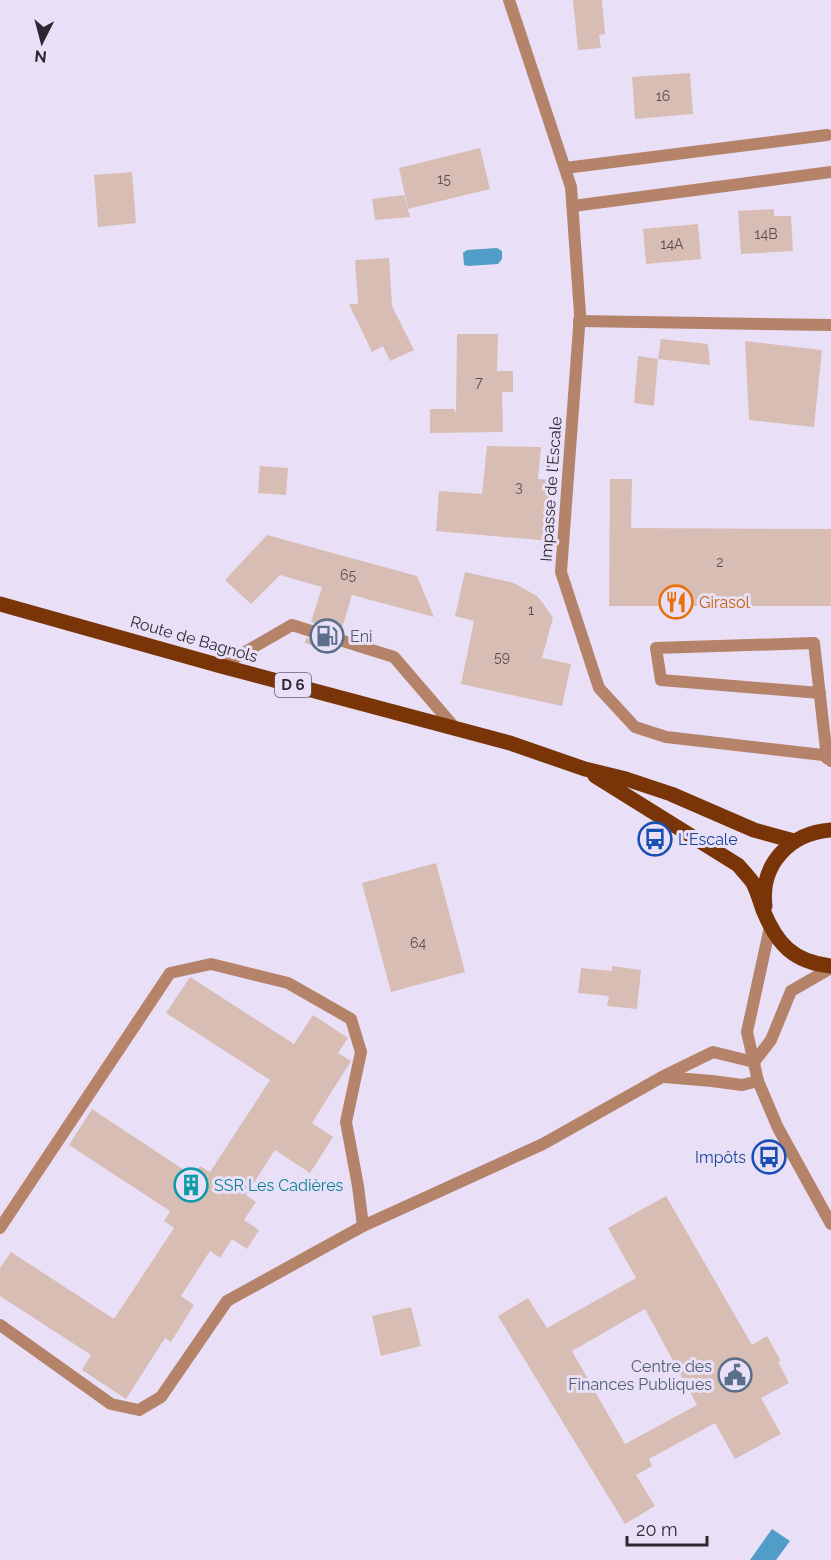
<svg xmlns="http://www.w3.org/2000/svg" width="831" height="1560" font-family="Raleway,sans-serif">
	<rect width="100%" height="100%" fill="#e9e0f8"/>
	<g fill="#509ec8">
		<polygon points="497,248 502,251 502,259 498,264 468,266 464,265 463,253 467,250"/>
		<polygon points="772,1529 790,1541 776,1560 750,1560"/>
	</g>
	<g fill="#d8bdb4" fill-rule="evenodd">
		<polygon points="573,0 602,0 605,34 599,35 601,48 578,50"/>
		<polygon points="690,73 693,114 635,119 632,77"/>
		<polygon points="480,148 490,189 408,209 399,168"/>
		<polygon points="132,172 136,223 98,227 94,175"/>
		<polygon points="404,195 410,217 375,220 372,199"/>
		<polygon points="774,209 774,216 791,216 793,251 741,254 738,211"/>
		<polygon points="698,224 701,259 646,264 643,229"/>
		<polygon points="389,258 392,306 414,350 390,361 383,346 372,352 349,304 358,304 355,260"/>
		<polygon points="457,334 498,334 497,371 513,371 513,392 502,392 503,432 430,433 430,409 454,409 456,413"/>
		<polygon points="661,339 708,344 710,365 658,359"/>
		<polygon points="745,341 822,350 814,427 749,420"/>
		<polygon points="638,356 658,359 654,406 634,403"/>
		<polygon points="487,446 541,447 538,479 555,480 550,541 436,531 439,491 482,494"/>
		<polygon points="260,466 288,468 286,495 258,493"/>
		<polygon points="610,479 632,479 631,528 831,529 831,606 609,606"/>
		<polygon points="267,535 417,576 434,617 352,595 341,632 311,622 322,587 280,575 251,604 225,580"/>
		<polygon points="465,572 514,583 537,596 542,602 553,618 542,658 571,664 562,706 461,684 474,621 455,616"/>
		<polygon points="306,638 336,647 334,653 305,643"/>
		<polygon points="436,863 465,972 391,992 362,883"/>
		<polygon points="612,966 641,970 637,1009 607,1006 609,996 578,993 581,968 612,971"/>
		<polygon points="190,977 294,1044 313,1015 348,1038 338,1053 351,1061 312,1123 333,1137 310,1173 275,1150 246,1195 256,1202 244,1220 259,1230 247,1249 232,1239 220,1258 210,1251 181,1296 194,1305 171,1342 165,1338 126,1399 82,1370 91,1355 0,1296 0,1268 11,1252 114,1319 174,1228 164,1221 170,1211 69,1145 92,1109 193,1176 200,1166 210,1172 270,1080 166,1013"/>
		<path d="M666,1196l86,149 15,-9 14,25 -3,1 11,21 -28,15 20,36 -46,25 -20,-36 -66,36 3,7 -16,9 19,31 -30,18 -127,-208 30,-18 19,30 89,-50 -28,-50zM645,1309l52,96 -72,39 -53,-93z"/>
		<polygon points="411,1307 421,1346 381,1356 372,1316"/>
	</g>
	<g fill="none" stroke-linecap="round" stroke-linejoin="round">
		<g stroke="#b5836a" stroke-width="12">
			<polyline points="565,168 827,135"/>
			<polyline points="221,666 292,625 394,657 455,728"/>
			<polyline points="820,693 661,680 656,648 814,643 827,758"/>
			<polyline points="664,1077 712,1081 742,1085 758,1081"/>
			<polyline points="0,1228 170,973 211,964 288,983 351,1019 361,1052 346,1122 358,1186 363,1226"/>
			<polyline points="0,1325 111,1404 139,1410 161,1397 227,1301 363,1226 543,1144 662,1077 713,1052 754,1062"/>
		</g>
		<g stroke="#b5836a" stroke-width="12">
			<polyline points="509,0 571,187 580,314 561,572 599,688 635,727 666,737 823,755 831,761"/>
			<polyline points="573,206 831,172"/>
			<polyline points="579,321 831,325"/>
			<polyline points="770,927 747,1032 758,1081 778,1128 831,1224"/>
			<polyline points="754,1062 771,1040 791,991 831,968"/>
		</g>
		<g stroke="#793507" stroke-width="15">
			<polyline points="0,604 221,666 510,743 585,769 626,779 671,794 754,830 794,841"/>
			<path d="M595,776l143,89c5,6 11,12 15,18 4,8 7,18 10,27 14,34 30,52 68,56"/>
			<path d="M765,906c-5,-42 25,-73 66,-76"/>
		</g>
	</g>
	<defs>
		<g id="restaurant-ring" transform="scale(1.725)"><circle r="9.5" fill="#e9e0f8" stroke="#e8710a" stroke-width="1.5"/><path d="M-5-6h1v4h1v-4h1v4h1v-4h1v5L-1.5 .5V6h-2V.5L-5-1ZM5-6V6H3V1.5H1.5Q1.5-4 5-6Z" fill="#e8710a"/></g>
		<g id="fuel-ring" transform="scale(1.725)"><circle r="9.5" fill="#e9e0f8" stroke="#5c6f8a" stroke-width="1.5"/><path d="M-5.5-6h7V0h2V4h1.3V-2.5L3-4.5l.8-.8L6-3V5H2.5V1h-1V6h-7ZM-4.2-4.7v3.2H.2V-4.7Z" fill="#5c6f8a"/></g>
		<g id="bus-ring" transform="scale(1.725)"><circle r="9.5" fill="#e9e0f8" stroke="#1a4fb4" stroke-width="1.5"/><path d="M-5-6H5V4H4V6H2V4H-2V6H-4V4H-5ZM-3.5-4V0h7V-4ZM-3.5 1.2v1.5H-2V1.2ZM2 1.2v1.5H3.5V1.2Z" fill="#1a4fb4"/></g>
		<g id="building-ring" transform="scale(1.725)"><circle r="9.5" fill="#e9e0f8" stroke="#0f9aa8" stroke-width="1.5"/><path d="M-4-6H4V6H1V3H-1V6H-4ZM-2.5-4.3h1.7v1.8h-1.7ZM.8-4.3h1.7v1.8H.8ZM-2.5-1h1.7V.8h-1.7ZM.8-1h1.7V.8H.8Z" fill="#0f9aa8"/></g>
		<g id="civic-ring" transform="scale(1.725)"><circle r="9.5" fill="#e9e0f8" stroke="#5c6f8a" stroke-width="1.5"/><path d="M-.6-6.5H3V-4.5H.6V-3L4-1V1h2V6H-6V1h2V-1L-.6-3ZM-1.2 2.5V6h2.4V2.5Z" fill="#5c6f8a"/></g>
	</defs>
	<g fill-rule="evenodd">
		<use href="#restaurant-ring" x="676" y="602"/>
		<use href="#fuel-ring" x="327" y="636"/>
		<use href="#bus-ring" x="655" y="839"/>
		<use href="#bus-ring" x="769" y="1157"/>
		<use href="#building-ring" x="191" y="1185"/>
		<use href="#civic-ring" x="735" y="1375"/>
	</g>
	<g text-anchor="middle" dominant-baseline="central" stroke-width="6" stroke-linejoin="round" paint-order="stroke">
		<g font-size="14" fill="#574d52">
			<text x="663" y="96">16</text>
			<text x="444" y="179">15</text>
			<text x="766" y="234">14B</text>
			<text x="672" y="244">14A</text>
			<text x="479" y="382">7</text>
			<text x="519" y="487">3</text>
			<text x="720" y="562">2</text>
			<text x="348" y="575">65</text>
			<text x="531" y="610">1</text>
			<text x="502" y="657">59</text>
			<text x="418" y="943">64</text>
		</g>
		<rect fill="#e9e0f8" stroke="#655f6d" stroke-width="1.5" x="275" y="673" width="36" height="24" rx="4.5"/>
		<g font-size="15" font-weight="bold" fill="#2c2831">
			<text x="293" y="685">D 6</text>
		</g>
		<g font-size="16" fill="#2c2831" stroke="#e9e0f8">
			<text transform="translate(551 489) rotate(-86)">Impasse de l'Escale</text>
			<text transform="translate(194 639) rotate(16)">Route de Bagnols</text>
		</g>
		<g font-size="16" fill="#c56008" stroke="#e9e0f8" text-anchor="start">
			<text x="699" y="602">Girasol</text>
		</g>
		<g font-size="16" fill="#4e5e75" stroke="#e9e0f8" text-anchor="start">
			<text x="350" y="636">Eni</text>
			<text x="712" y="1366" text-anchor="end">Centre des<tspan x="712" dy="18">Finances Publiques</tspan></text>
		</g>
		<g font-size="16" fill="#164399" stroke="#e9e0f8" text-anchor="start">
			<text x="678" y="839">L'Escale</text>
			<text x="746" y="1157" text-anchor="end">Impôts</text>
		</g>
		<g font-size="16" fill="#0d838f" stroke="#e9e0f8" text-anchor="start">
			<text x="214" y="1185">SSR Les Cadières</text>
		</g>
	</g>
	<g transform="translate(42 42) rotate(186)" stroke="#e9e0f8" stroke-width="4.5" paint-order="stroke">
	<path d="M0-4.5L10 22L0 15L-10 22Z" fill="#2c2831"/>
	<text y="-9" font-size="16" font-weight="bold" text-anchor="middle" fill="#2c2831">N</text>
	</g>
	<path d="M627 1536v9h80v-9" fill="none" stroke="#2c2831" stroke-width="3"/>
	<text x="636" y="1536" font-size="18" fill="#2c2831" stroke="#e9e0f8" stroke-width="4.5" paint-order="stroke">20 m</text>
</svg>
